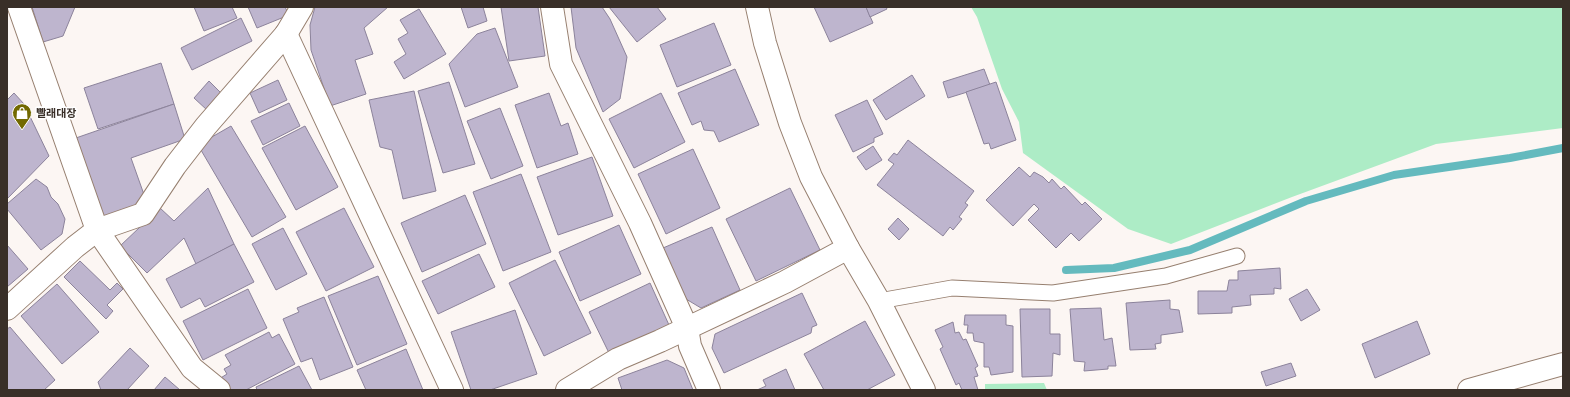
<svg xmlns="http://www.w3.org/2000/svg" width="1570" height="397" font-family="'IBM Plex Sans','Noto Sans KR',sans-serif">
	<rect width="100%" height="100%" fill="#fcf6f3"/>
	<g fill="#adecc6">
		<polygon points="971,7 1563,7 1563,128 1436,144 1292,197 1171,244 1128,229 1023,153 1019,122 1002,89 977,17"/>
		<polygon points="1044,383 1047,390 985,390 985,384"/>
	</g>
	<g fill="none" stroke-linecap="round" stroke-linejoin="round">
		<polyline stroke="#64babe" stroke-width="8" points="1066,270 1114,268 1190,250 1306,201 1394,175 1510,158 1563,148"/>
	</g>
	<g fill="#beb5ce" stroke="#8c839b">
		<polygon points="32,7 75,7 63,36 43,42"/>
		<polygon points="194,7 232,7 237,18 204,31"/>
		<polygon points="248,7 285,7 289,15 257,28"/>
		<polygon points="315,7 388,7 364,28 373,54 355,60 366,94 330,106 311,50 310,25"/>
		<polygon points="461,7 483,7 487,21 468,28"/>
		<polygon points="501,7 538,7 545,56 509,61"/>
		<polygon points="571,7 602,7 610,19 627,57 620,99 603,112 576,48"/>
		<polygon points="609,7 657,7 666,19 637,42"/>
		<polygon points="814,7 866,7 873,23 830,42"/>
		<polygon points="866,7 886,7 887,9 870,17"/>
		<polygon points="419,9 446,54 404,79 394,62 406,54 398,39 408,33 400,20"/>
		<polygon points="241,18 252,41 192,70 181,48"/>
		<polygon points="714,23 731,65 677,87 660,45"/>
		<polygon points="495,28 518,87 465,107 449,64 477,34"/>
		<polygon points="161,63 174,104 98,129 84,88"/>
		<polygon points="735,69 759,125 719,142 714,131 704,130 701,121 692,125 678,93"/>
		<polygon points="984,69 990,85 948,98 943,82"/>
		<polygon points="912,75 925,96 886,120 873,100"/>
		<polygon points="278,80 287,100 259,113 250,93"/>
		<polygon points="209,81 221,93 207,110 194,98"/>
		<polygon points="449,82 475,164 443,173 418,91"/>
		<polygon points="996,82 1016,140 991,149 989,143 984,144 966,92"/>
		<polygon points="414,91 436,191 403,199 392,150 380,147 369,100"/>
		<polygon points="14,93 24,104 49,156 7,199 7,100"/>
		<polygon points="549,93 561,126 568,123 578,154 537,168 515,105"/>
		<polygon points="661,93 685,142 634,168 609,119"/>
		<polygon points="867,100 883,134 874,138 874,142 853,152 835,115"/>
		<polygon points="289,103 300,126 263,145 251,121"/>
		<polygon points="174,104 185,139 131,158 147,203 102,219 73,139"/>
		<polygon points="500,108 523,166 491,179 467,121"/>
		<polygon points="231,126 286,217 252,237 198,145"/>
		<polygon points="305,126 338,187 296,210 262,148"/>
		<polygon points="908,140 974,191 965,203 968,205 959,217 962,219 953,230 950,227 943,236 877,185 894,164 888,160 894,153 897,155"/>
		<polygon points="873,146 882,160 866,170 857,157"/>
		<polygon points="693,149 720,208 666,234 638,174"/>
		<polygon points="592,157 613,216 558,235 537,177"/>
		<polygon points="1019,167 1030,177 1034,172 1043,177 1049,183 1052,179 1061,189 1064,186 1082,205 1085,202 1102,219 1079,241 1071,233 1056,248 1028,220 1039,209 1034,204 1013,226 986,200"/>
		<polygon points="521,174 551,252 503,271 473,192"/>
		<polygon points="36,179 47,187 51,197 58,204 65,219 62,234 41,250 7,209 7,204"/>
		<polygon points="208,188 234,244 196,264 184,238 147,273 120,246 160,208 174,221"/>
		<polygon points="790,188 820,250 756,281 726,219"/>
		<polygon points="465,195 486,244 422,272 401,223"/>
		<polygon points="344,208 374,267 326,291 296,232"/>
		<polygon points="898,218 909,229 899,240 888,229"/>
		<polygon points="619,225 641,274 580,301 559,252"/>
		<polygon points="712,227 740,290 701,308 686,299 663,248"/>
		<polygon points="283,228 307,274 276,290 252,244"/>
		<polygon points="234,244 254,282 205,307 200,298 181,308 166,279"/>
		<polygon points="7,245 28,269 7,287"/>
		<polygon points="479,254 495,287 438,314 422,281"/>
		<polygon points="555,260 591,333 544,356 509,283"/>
		<polygon points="80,261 110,290 117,283 123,289 107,305 113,311 106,319 64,277"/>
		<polygon points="1280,268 1281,289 1274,288 1274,294 1250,295 1251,305 1232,307 1232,313 1198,314 1198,291 1227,291 1229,280 1238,280 1238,271"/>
		<polygon points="378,276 407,344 357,365 328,296"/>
		<polygon points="650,283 669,325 609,353 589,312"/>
		<polygon points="57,284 99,332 62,364 21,316"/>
		<polygon points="248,289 267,328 203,360 183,321"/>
		<polygon points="1307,289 1320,310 1301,321 1289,299"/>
		<polygon points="802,293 817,325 812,327 811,333 724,373 712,348 715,334"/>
		<polygon points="324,297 353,367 320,380 312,358 301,362 283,319 299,312 297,308"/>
		<polygon points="1170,300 1170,309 1179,310 1183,332 1161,335 1161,343 1155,344 1156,349 1130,350 1126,303"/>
		<polygon points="1101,308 1104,340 1112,338 1116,366 1108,366 1108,369 1084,371 1085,362 1074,361 1070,309"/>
		<polygon points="1020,309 1050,309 1050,334 1060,334 1060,355 1053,353 1052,376 1022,377"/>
		<polygon points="515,310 537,374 490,390 471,390 451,332"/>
		<polygon points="965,315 1006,315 1006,325 1013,326 1013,372 991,375 989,367 984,367 984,343 974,341 973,333 967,333 968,325 964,325"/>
		<polygon points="865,321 895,375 867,390 824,390 804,354"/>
		<polygon points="1417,321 1430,354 1375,378 1362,344"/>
		<polygon points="953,322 955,333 959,332 963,340 966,339 978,366 975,368 978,376 974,377 978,390 962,390 959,383 956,385 940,349 943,347 935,330"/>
		<polygon points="10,327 55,380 44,390 7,390 7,329"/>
		<polygon points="269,332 272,338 279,334 295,364 246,390 225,390 219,379 227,374 224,369 231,365 225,355"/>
		<polygon points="130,348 149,366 127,390 101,390 98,382"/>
		<polygon points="406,349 423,390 366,390 357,370"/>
		<polygon points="667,360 684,368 693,390 622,390 618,378"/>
		<polygon points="1291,363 1296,376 1266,386 1261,372"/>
		<polygon points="299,366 312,390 257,390 256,387"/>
		<polygon points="786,369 795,390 757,390 766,386 763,380"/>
		<polygon points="165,377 180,390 154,390"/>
	</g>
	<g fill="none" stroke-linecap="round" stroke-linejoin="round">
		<g stroke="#967f6f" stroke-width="17">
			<polyline id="lane" points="879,301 952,288 1053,293 1166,276 1237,256"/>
		</g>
		<g stroke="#967f6f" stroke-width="24">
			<g id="street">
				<polyline points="19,7 97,230 192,368 219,390"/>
				<polyline points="552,7 561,64 640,223 687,328 690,346 709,390"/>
				<polyline points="757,7 765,43 790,123 811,177 848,248 879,301 924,390"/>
				<polyline points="286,34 452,390"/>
				<polyline points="7,309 75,247 97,230 143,214 175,166 206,126 286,34 302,7"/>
				<polyline points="567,390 618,359 660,341 785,282 848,248"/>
				<polyline points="1469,390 1563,364"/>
			</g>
		</g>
		<use href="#lane" stroke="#fff" stroke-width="15"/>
		<use href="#street" stroke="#fff" stroke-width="22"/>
	</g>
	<defs>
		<g id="shop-pin" transform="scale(1)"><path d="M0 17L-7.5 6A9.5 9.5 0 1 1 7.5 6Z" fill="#726900" stroke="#fff"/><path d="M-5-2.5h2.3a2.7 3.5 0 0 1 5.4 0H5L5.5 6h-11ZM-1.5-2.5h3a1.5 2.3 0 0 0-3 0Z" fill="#fff"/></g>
	</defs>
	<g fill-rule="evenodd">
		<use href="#shop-pin" x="22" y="113"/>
	</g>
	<g text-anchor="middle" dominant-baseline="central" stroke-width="3" stroke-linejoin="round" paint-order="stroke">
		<g font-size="11" font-weight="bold" fill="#392f28" stroke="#fff" text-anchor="start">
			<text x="36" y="113">빨래대장</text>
		</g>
	</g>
	<rect width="1570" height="397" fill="none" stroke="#392f28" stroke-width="16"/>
</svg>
